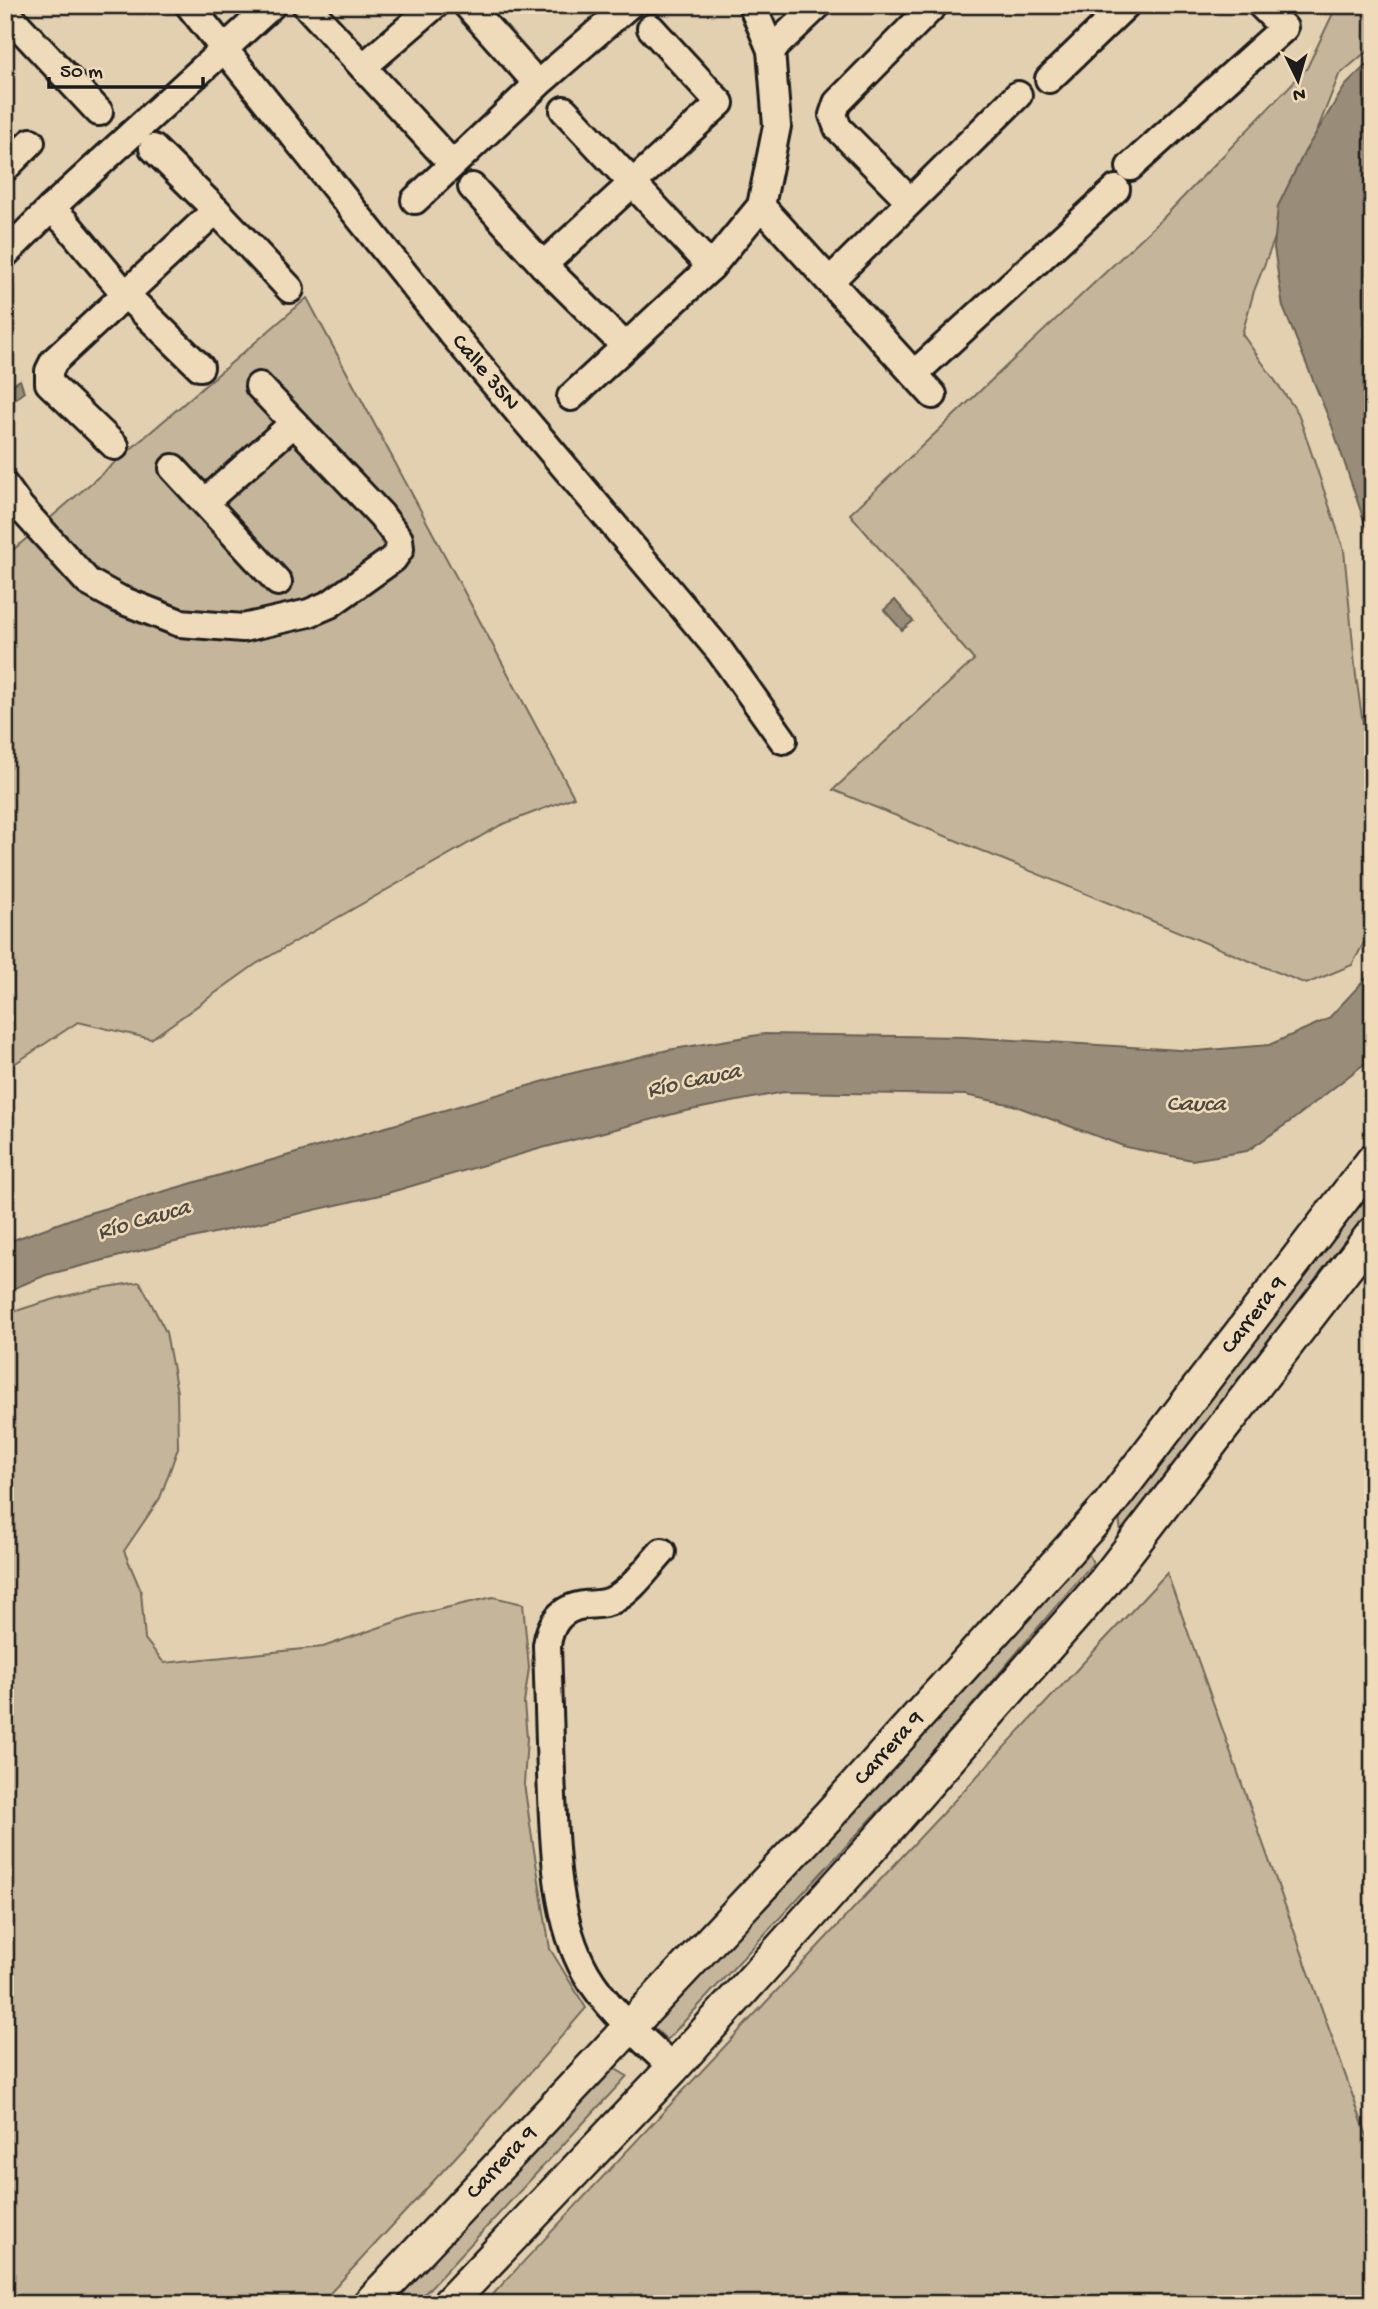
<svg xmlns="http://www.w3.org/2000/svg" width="1378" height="2309" font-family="'Gochi Hand',sans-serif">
	<rect width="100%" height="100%" fill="#e2d0b0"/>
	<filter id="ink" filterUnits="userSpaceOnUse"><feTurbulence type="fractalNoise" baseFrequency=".0143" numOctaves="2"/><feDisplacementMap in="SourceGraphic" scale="14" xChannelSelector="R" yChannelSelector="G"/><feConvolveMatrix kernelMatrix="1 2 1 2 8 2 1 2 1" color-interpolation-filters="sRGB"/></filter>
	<g filter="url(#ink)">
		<g fill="#c5b59a" stroke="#70685b" stroke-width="2">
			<polygon points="1337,5 1373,5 1373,46 1339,75 1254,291 1242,334 1298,413 1344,550 1356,676 1373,793 1373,926 1352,965 1306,984 833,790 974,660 850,514 1165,216 1307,68"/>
			<polygon points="307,298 574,797 501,825 256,964 151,1039 78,1022 5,1070 5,542 13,550"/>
			<polygon points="1373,1187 1373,1213 1122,1539 1119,1518"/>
			<path d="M140,1282l26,50 11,60 1,56 -18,50 -36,53 17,40 4,48 19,24 159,-16 92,-32 78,-18 30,7 6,64 -5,35 3,35 -3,46 9,60 17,105 36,59 -111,128 -155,168h-315v-989c44,-16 88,-27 135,-33z"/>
			<polygon points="1086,1548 1093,1563 921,1765 667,2040 649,2023"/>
			<polygon points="1167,1573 1373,2153 1373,2304 484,2304"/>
			<polygon points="612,2067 627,2076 415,2304 389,2304"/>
		</g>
		<g fill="#998d79" stroke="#676054" stroke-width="2">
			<polygon points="1373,58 1373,547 1332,426 1283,307 1274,248 1278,206 1305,151 1345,86"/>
			<polygon points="20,380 24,392 5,407 5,390"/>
			<polygon points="895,600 913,621 902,630 884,610"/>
			<polygon points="1373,971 1373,1057 1295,1118 1247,1151 1192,1160 1126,1147 1013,1105 965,1095 784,1092 681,1112 542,1148 384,1194 175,1242 46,1275 5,1292 5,1243 79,1216 569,1074 668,1050 764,1034 965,1037 1196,1051 1269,1045 1328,1019"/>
		</g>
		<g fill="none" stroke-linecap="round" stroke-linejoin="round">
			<g stroke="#1c1c1c" stroke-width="32">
				<g id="minor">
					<path id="s1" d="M189,5l261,326 269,319 64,90"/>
					<polyline points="306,5 441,152"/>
					<polyline points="467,5 527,72"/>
					<polyline points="12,19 99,112"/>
					<polyline points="771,50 818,5"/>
					<polyline points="363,67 435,5"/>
					<polyline points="1049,79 1126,5"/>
					<polyline points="564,110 711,267"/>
					<polyline points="153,148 216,210 290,289"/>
					<polyline points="1130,167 1284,28 1261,5"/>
					<polyline points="5,168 31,142"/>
					<polyline points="472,187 543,265 625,346"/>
					<polyline points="415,200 539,83 629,5"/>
					<polyline points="910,201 838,128 833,115 837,103 934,5"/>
					<polyline points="761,206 933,395"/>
					<polyline points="51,208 66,223 126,295 200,367"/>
					<polyline points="5,254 51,208 272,5"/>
					<polyline points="543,265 720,103 651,28"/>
					<polyline points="830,281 1018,95"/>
					<polyline points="914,374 1116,189"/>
					<polyline points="571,397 711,267 761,206 777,126 771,50 752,5"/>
					<polyline points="115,446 49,383 49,371 54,361 216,210"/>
					<polyline points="173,468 278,582"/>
					<polyline points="5,486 20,507 88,582 119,599 180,623 243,628 309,613 330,604 393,559 400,549 399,539 381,515 259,386"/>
					<polyline points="205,502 294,423"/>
					<path d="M662,1552c-15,16 -31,40 -51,49 -8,4 -18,3 -27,4 -23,3 -34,18 -37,40 1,43 3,86 4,129 3,62 3,144 35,199 21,36 57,66 87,95"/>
				</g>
			</g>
			<g stroke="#1c1c1c" stroke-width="37">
				<g id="major">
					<path id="s2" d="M369,2304l460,-489 279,-309 265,-346"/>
					<polyline points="448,2304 673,2068 870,1849 1104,1582 1373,1233"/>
				</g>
			</g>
			<use href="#minor" stroke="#efdbb9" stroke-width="26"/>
			<use href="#major" stroke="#efdbb9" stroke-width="32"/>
		</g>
	</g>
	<g text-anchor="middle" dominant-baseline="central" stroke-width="5" stroke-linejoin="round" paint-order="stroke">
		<g font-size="23" fill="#1c1c1c" stroke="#efdbb9">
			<text stroke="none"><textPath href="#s1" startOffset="472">Calle 35N</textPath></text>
			<text stroke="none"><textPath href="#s2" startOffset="1328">Carrera 9</textPath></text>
			<text stroke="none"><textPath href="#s2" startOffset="761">Carrera 9</textPath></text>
			<text stroke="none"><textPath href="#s2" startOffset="194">Carrera 9</textPath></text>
		</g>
		<g font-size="24" font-style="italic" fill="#4e4941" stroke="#efdbb9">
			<text transform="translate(694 1082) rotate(-12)">Río Cauca</text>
			<text x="1196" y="1105">Cauca</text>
			<text transform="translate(144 1221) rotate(-16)">Río Cauca</text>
		</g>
	</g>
	<rect width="1378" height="2309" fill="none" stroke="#efdbb9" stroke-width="28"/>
	<rect x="14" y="14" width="1350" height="2281" fill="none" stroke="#1c1c1c" stroke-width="2.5" filter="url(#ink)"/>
	<g transform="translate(1298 80) rotate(175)" stroke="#efdbb9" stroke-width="5" paint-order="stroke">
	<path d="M0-5L12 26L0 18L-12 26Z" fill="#1c1c1c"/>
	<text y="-10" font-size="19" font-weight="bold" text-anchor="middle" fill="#1c1c1c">N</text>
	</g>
	<path d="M49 77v10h154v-10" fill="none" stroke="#1c1c1c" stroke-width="3.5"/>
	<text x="60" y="77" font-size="21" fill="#1c1c1c" stroke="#efdbb9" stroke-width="5" paint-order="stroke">50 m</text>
</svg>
